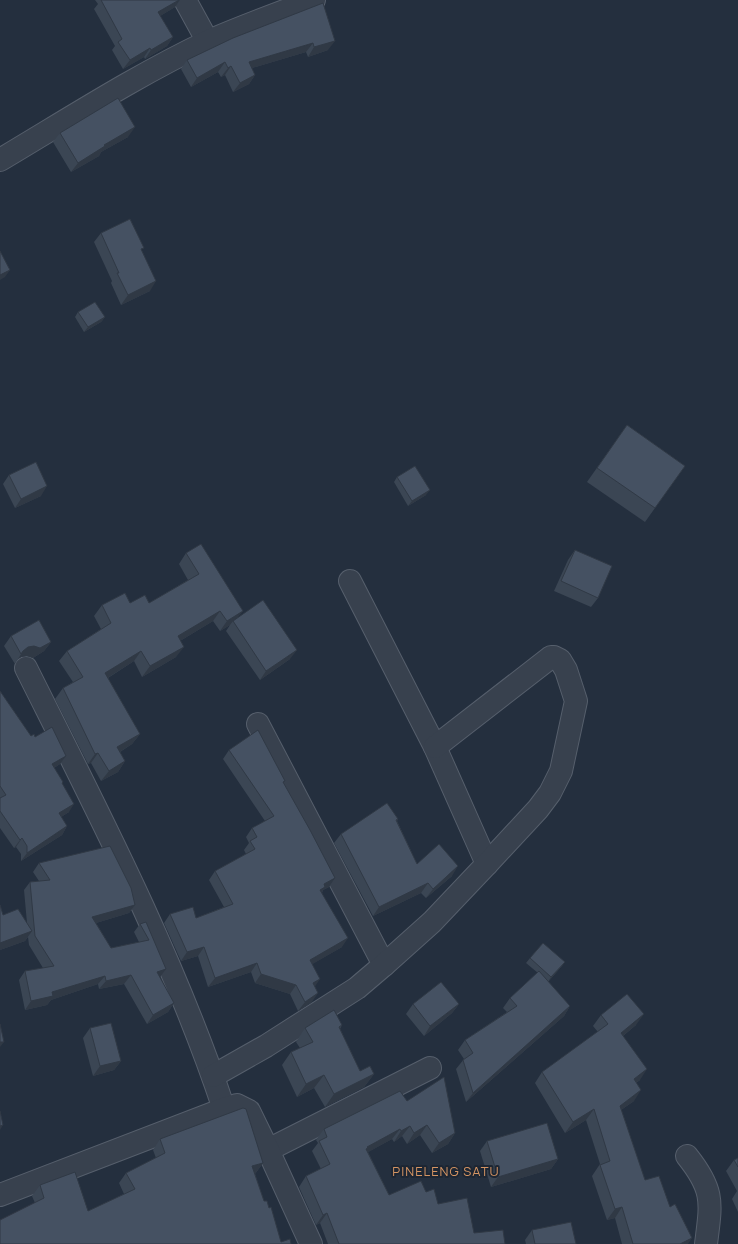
<svg xmlns="http://www.w3.org/2000/svg" width="738" height="1244" font-family="Manrope,sans-serif">
	<rect width="100%" height="100%" fill="#242f3e"/>
	<g fill="none" stroke-linecap="round" stroke-linejoin="round">
		<g stroke="#565f6c" stroke-width="24">
			<g id="minor">
				<polyline points="185,0 208,42"/>
				<path d="M0,160c69,-41 137,-85 209,-119 34,-15 70,-28 105,-41"/>
				<polyline points="350,581 435,747 487,864"/>
				<path d="M26,668c72,144 147,288 198,441"/>
				<polyline points="258,724 384,965"/>
				<polyline points="213,1076 266,1046 357,988 384,965 432,922 487,864 538,809 550,793 561,771 576,701 566,670 560,660 554,657 551,657 435,747"/>
				<polyline points="268,1150 430,1068"/>
				<path d="M687,1156c28,35 24,47 19,88"/>
				<polyline points="0,1195 224,1109 237,1105 249,1111 268,1150 311,1244"/>
			</g>
		</g>
		<use href="#minor" stroke="#38414e" stroke-width="22"/>
	</g>
	<g fill="#3b4654">
		<polygon points="95,0 180,0 175,7 160,16 173,37 167,46 145,59 144,57 123,69 112,50 115,46 94,9 98,4"/>
		<polygon points="323,3 328,50 308,57 306,52 252,68 255,75 249,84 233,92 225,75 221,77 218,72 191,87 181,69 187,60"/>
		<polygon points="60,133 128,137 101,152 99,156 71,172 53,142"/>
		<polygon points="101,233 142,251 150,291 121,305 111,283 112,281 94,242"/>
		<polygon points="78,312 105,317 101,322 84,332 75,317"/>
		<polygon points="627,425 685,466 645,522 587,482"/>
		<polygon points="9,475 41,496 15,508 3,484"/>
		<polygon points="397,477 426,495 408,506 394,482"/>
		<polygon points="575,550 598,598 591,607 554,591 568,560"/>
		<polygon points="186,553 238,617 290,659 260,680 226,631 230,625 220,631 213,621 180,641 176,657 142,677 134,661 108,678 140,734 132,744 120,752 125,761 118,772 101,781 91,763 88,764 55,699 63,688 73,682 59,661 67,651 101,629 94,616 102,605 130,603 149,603 188,580 179,564"/>
		<polygon points="11,636 51,642 44,651 33,658 27,656 21,657 18,659 15,664 4,646"/>
		<polygon points="0,691 31,736 35,737 66,756 60,764 54,768 63,782 62,783 69,812 61,817 67,826 62,835 21,861 21,854 16,847 14,848 0,828"/>
		<polygon points="229,750 284,783 335,878 329,887 323,890 322,893 342,947 312,964 315,987 312,1002 298,1011 290,994 255,983 251,972 208,987 198,956 181,961 164,923 170,914 196,918 224,907 209,880 215,871 246,854 244,850 249,843 246,837 252,828 265,821 223,759"/>
		<polygon points="398,819 397,821 417,864 452,876 426,898 421,893 373,916 334,843 341,834"/>
		<polygon points="39,863 135,905 129,913 96,923 111,948 139,942 134,932 140,924 146,922 160,977 174,1003 168,1012 147,1024 124,984 99,989 98,984 51,1000 47,1005 25,1010 19,980 25,971 43,968 29,945 28,937 25,941 0,950 0,905 3,915 27,923 24,890 30,882 39,881 33,872"/>
		<polygon points="530,958 565,962 561,967 548,982 570,1006 564,1016 466,1102 456,1069 464,1059 458,1050 465,1040 507,1012 503,1008 510,998 538,973 526,963"/>
		<polygon points="413,1004 459,1004 452,1013 424,1036 406,1014"/>
		<polygon points="601,1015 636,1025 623,1036 640,1080 636,1083 634,1101 621,1110 645,1180 670,1207 688,1244 622,1244 615,1218 607,1220 592,1176 600,1164 586,1120 565,1133 535,1083 542,1072 598,1032 593,1026"/>
		<polygon points="342,1025 340,1029 360,1071 374,1074 364,1087 325,1107 314,1088 297,1097 282,1065 291,1052 300,1048 296,1042 305,1028"/>
		<polygon points="90,1028 121,1061 114,1070 93,1076 83,1038"/>
		<polygon points="407,1101 455,1133 448,1144 432,1153 420,1135 407,1144 402,1136 394,1142 392,1139 368,1152 389,1195 426,1192 438,1204 474,1233 505,1244 328,1244 320,1223 316,1225 299,1187 306,1176 321,1169 312,1151 318,1143 316,1140 324,1129"/>
		<polygon points="160,1139 263,1163 255,1174 264,1201 281,1242 35,1203 32,1196 40,1185 88,1211 124,1194 119,1183 126,1173 156,1158 153,1150"/>
		<polygon points="487,1141 558,1159 551,1169 491,1187 480,1151"/>
		<polygon points="738,1158 738,1212 732,1199 737,1191 726,1171 734,1160"/>
		<polygon points="532,1230 576,1244 526,1244 525,1240"/>
	</g>
	<g fill="#303945">
		<polygon points="179,0 180,0 175,7 152,21 158,12"/>
		<polygon points="173,37 167,46 145,59 151,50"/>
		<polygon points="335,41 328,50 308,57 314,47"/>
		<polygon points="313,43 306,52 242,71 249,62"/>
		<polygon points="150,48 144,57 123,69 130,60"/>
		<polygon points="225,62 218,72 191,87 197,78"/>
		<polygon points="231,66 225,75 221,77 228,68"/>
		<polygon points="255,75 249,84 233,92 240,83"/>
		<polygon points="135,127 128,137 101,152 99,156 71,172 78,163 104,145"/>
		<polygon points="10,270 5,277 0,280 0,275"/>
		<polygon points="156,281 150,291 121,305 128,295"/>
		<polygon points="105,317 101,322 84,332 88,327"/>
		<polygon points="47,486 41,496 15,508 21,499"/>
		<polygon points="430,490 426,495 408,506 412,501"/>
		<polygon points="220,611 213,621 170,647 178,636"/>
		<polygon points="243,611 235,621 233,621 230,625 220,631 227,621"/>
		<polygon points="51,642 44,651 33,658 27,656 21,657 18,659 23,651 28,647"/>
		<polygon points="184,647 176,657 142,677 150,666"/>
		<polygon points="297,650 290,659 260,680 266,671"/>
		<polygon points="141,651 134,661 98,684 105,673"/>
		<polygon points="140,734 132,744 110,758 117,747"/>
		<polygon points="98,753 91,763 88,764 95,754"/>
		<polygon points="66,756 60,764 46,773 52,764"/>
		<polygon points="125,761 118,772 101,781 109,771"/>
		<polygon points="74,804 69,812 53,822 59,813"/>
		<polygon points="67,826 62,835 21,861 27,853"/>
		<polygon points="22,838 16,847 14,848 20,840"/>
		<polygon points="458,866 452,876 426,898 433,889"/>
		<polygon points="335,878 329,887 323,890 319,896 314,899 324,884"/>
		<polygon points="428,883 421,893 373,916 379,907"/>
		<polygon points="135,905 129,913 86,926 92,917"/>
		<polygon points="32,931 25,941 0,950 0,943"/>
		<polygon points="348,938 342,947 304,969 310,960"/>
		<polygon points="204,947 198,956 181,961 187,952"/>
		<polygon points="565,962 561,967 548,982 551,977"/>
		<polygon points="257,963 251,972 208,987 215,978"/>
		<polygon points="166,969 160,977 157,972"/>
		<polygon points="261,974 296,985 290,994 255,983"/>
		<polygon points="131,975 124,984 99,989 106,981"/>
		<polygon points="105,976 98,984 51,1000 47,1005 25,1010 31,1001 52,992"/>
		<polygon points="320,979 314,988 313,983"/>
		<polygon points="318,993 312,1002 298,1011 305,1002"/>
		<polygon points="174,1003 168,1012 147,1024 153,1015"/>
		<polygon points="459,1004 452,1013 424,1036 430,1026"/>
		<polygon points="570,1006 564,1016 466,1102 473,1093"/>
		<polygon points="644,1014 636,1025 613,1044 621,1033"/>
		<polygon points="0,1042 4,1042 0,1047"/>
		<polygon points="121,1061 114,1070 93,1076 100,1066"/>
		<polygon points="647,1069 640,1080 626,1090 634,1079"/>
		<polygon points="374,1074 364,1087 325,1107 334,1094"/>
		<polygon points="324,1075 314,1088 297,1097 306,1084"/>
		<polygon points="641,1090 634,1101 612,1116 620,1106"/>
		<polygon points="594,1109 586,1120 565,1133 573,1122"/>
		<polygon points="3,1125 0,1130 0,1126"/>
		<polygon points="427,1125 420,1135 407,1144 414,1133"/>
		<polygon points="410,1126 402,1136 394,1142 401,1131"/>
		<polygon points="400,1129 392,1139 363,1155 367,1147"/>
		<polygon points="455,1133 448,1144 432,1153 439,1143"/>
		<polygon points="558,1159 551,1169 491,1187 498,1177"/>
		<polygon points="263,1163 255,1174 245,1177 252,1166"/>
		<polygon points="622,1207 615,1218 607,1220 615,1209"/>
		<polygon points="327,1213 320,1223 316,1225 323,1215"/>
		<polygon points="692,1238 688,1244 680,1244"/>
	</g>
	<g fill="#455162" stroke="#303945">
		<polygon points="101,0 179,0 158,12 173,37 151,50 150,48 130,60 118,42 122,39"/>
		<polygon points="323,3 335,41 314,47 313,43 249,62 255,75 240,83 231,66 228,68 225,62 197,78 187,60 233,38"/>
		<polygon points="118,98 135,127 104,145 105,146 78,163 60,133"/>
		<polygon points="130,219 144,248 141,249 156,281 128,295 117,273 119,273 101,233"/>
		<polygon points="0,251 10,270 0,275"/>
		<polygon points="95,302 105,317 88,327 78,312"/>
		<polygon points="627,425 685,466 655,508 597,468"/>
		<polygon points="36,462 47,486 21,499 9,475"/>
		<polygon points="415,466 430,490 412,501 397,477"/>
		<polygon points="201,544 243,611 227,621 220,611 178,636 184,647 150,666 141,651 105,673 140,734 117,747 125,761 109,771 98,753 95,754 63,688 83,677 67,651 111,623 102,605 125,593 130,603 145,595 149,603 199,574 186,553"/>
		<polygon points="575,550 612,566 598,598 561,581"/>
		<polygon points="263,600 297,650 266,671 233,621"/>
		<polygon points="39,620 51,642 40,648 34,646 28,647 23,651 21,654 11,636"/>
		<polygon points="0,691 31,736 34,734 35,737 52,727 66,756 52,764 63,782 62,783 74,804 59,813 67,826 27,853 27,846 22,838 20,840 0,811 0,798 6,795 0,786"/>
		<polygon points="258,730 285,781 283,782 310,830 335,878 324,884 325,887 320,890 348,938 310,960 320,979 313,983 318,993 305,1002 296,985 261,974 257,963 215,978 204,947 187,952 170,914 193,907 196,918 233,904 215,871 255,849 250,841 257,837 252,828 274,816 229,750"/>
		<polygon points="387,803 398,819 396,820 417,864 439,844 458,866 433,889 428,883 379,907 341,834"/>
		<polygon points="110,846 131,888 135,905 92,917 111,948 149,940 140,924 146,922 166,969 157,972 174,1003 153,1015 131,975 106,981 105,976 52,992 53,996 31,1001 25,971 54,966 35,936 30,882 50,880 39,863"/>
		<polygon points="0,905 3,915 18,909 32,931 0,943"/>
		<polygon points="543,943 565,962 551,977 530,958"/>
		<polygon points="539,971 570,1006 473,1093 463,1060 473,1053 465,1040 517,1006 510,998"/>
		<polygon points="441,982 459,1004 430,1026 413,1004"/>
		<polygon points="627,994 644,1014 621,1033 647,1069 634,1079 641,1090 620,1106 645,1180 659,1176 670,1207 675,1204 692,1238 680,1244 633,1244 622,1207 615,1209 600,1165 610,1161 594,1109 573,1122 542,1072 608,1024 601,1015"/>
		<polygon points="334,1010 342,1025 339,1027 360,1071 370,1066 374,1074 334,1094 324,1075 306,1084 291,1052 313,1042 305,1028"/>
		<polygon points="111,1023 121,1061 100,1066 90,1028"/>
		<polygon points="0,1024 4,1042 0,1042"/>
		<polygon points="444,1077 455,1133 439,1143 427,1125 414,1133 410,1126 401,1131 400,1129 367,1147 368,1148 366,1149 389,1195 421,1181 426,1192 434,1189 438,1204 467,1198 474,1233 503,1230 505,1244 339,1244 327,1213 323,1215 306,1176 330,1164 319,1141 327,1137 324,1129 400,1091 407,1101"/>
		<polygon points="243,1108 246,1109 263,1163 252,1166 264,1201 267,1201 269,1208 271,1207 281,1242 290,1239 291,1244 0,1244 0,1220 44,1198 40,1185 75,1172 88,1211 135,1189 126,1173 165,1153 160,1139"/>
		<polygon points="0,1111 3,1125 0,1126"/>
		<polygon points="547,1123 558,1159 498,1177 487,1141"/>
		<polygon points="738,1158 738,1167 734,1160"/>
		<polygon points="571,1222 576,1244 535,1244 532,1230"/>
	</g>
	<g text-anchor="middle" dominant-baseline="central" stroke-width="4" stroke-linejoin="round" paint-order="stroke">
		<g font-size="13" letter-spacing="1" fill="#d59563" stroke="#1d2633">
			<text x="446" y="1171">PINELENG SATU</text>
		</g>
	</g>
</svg>
